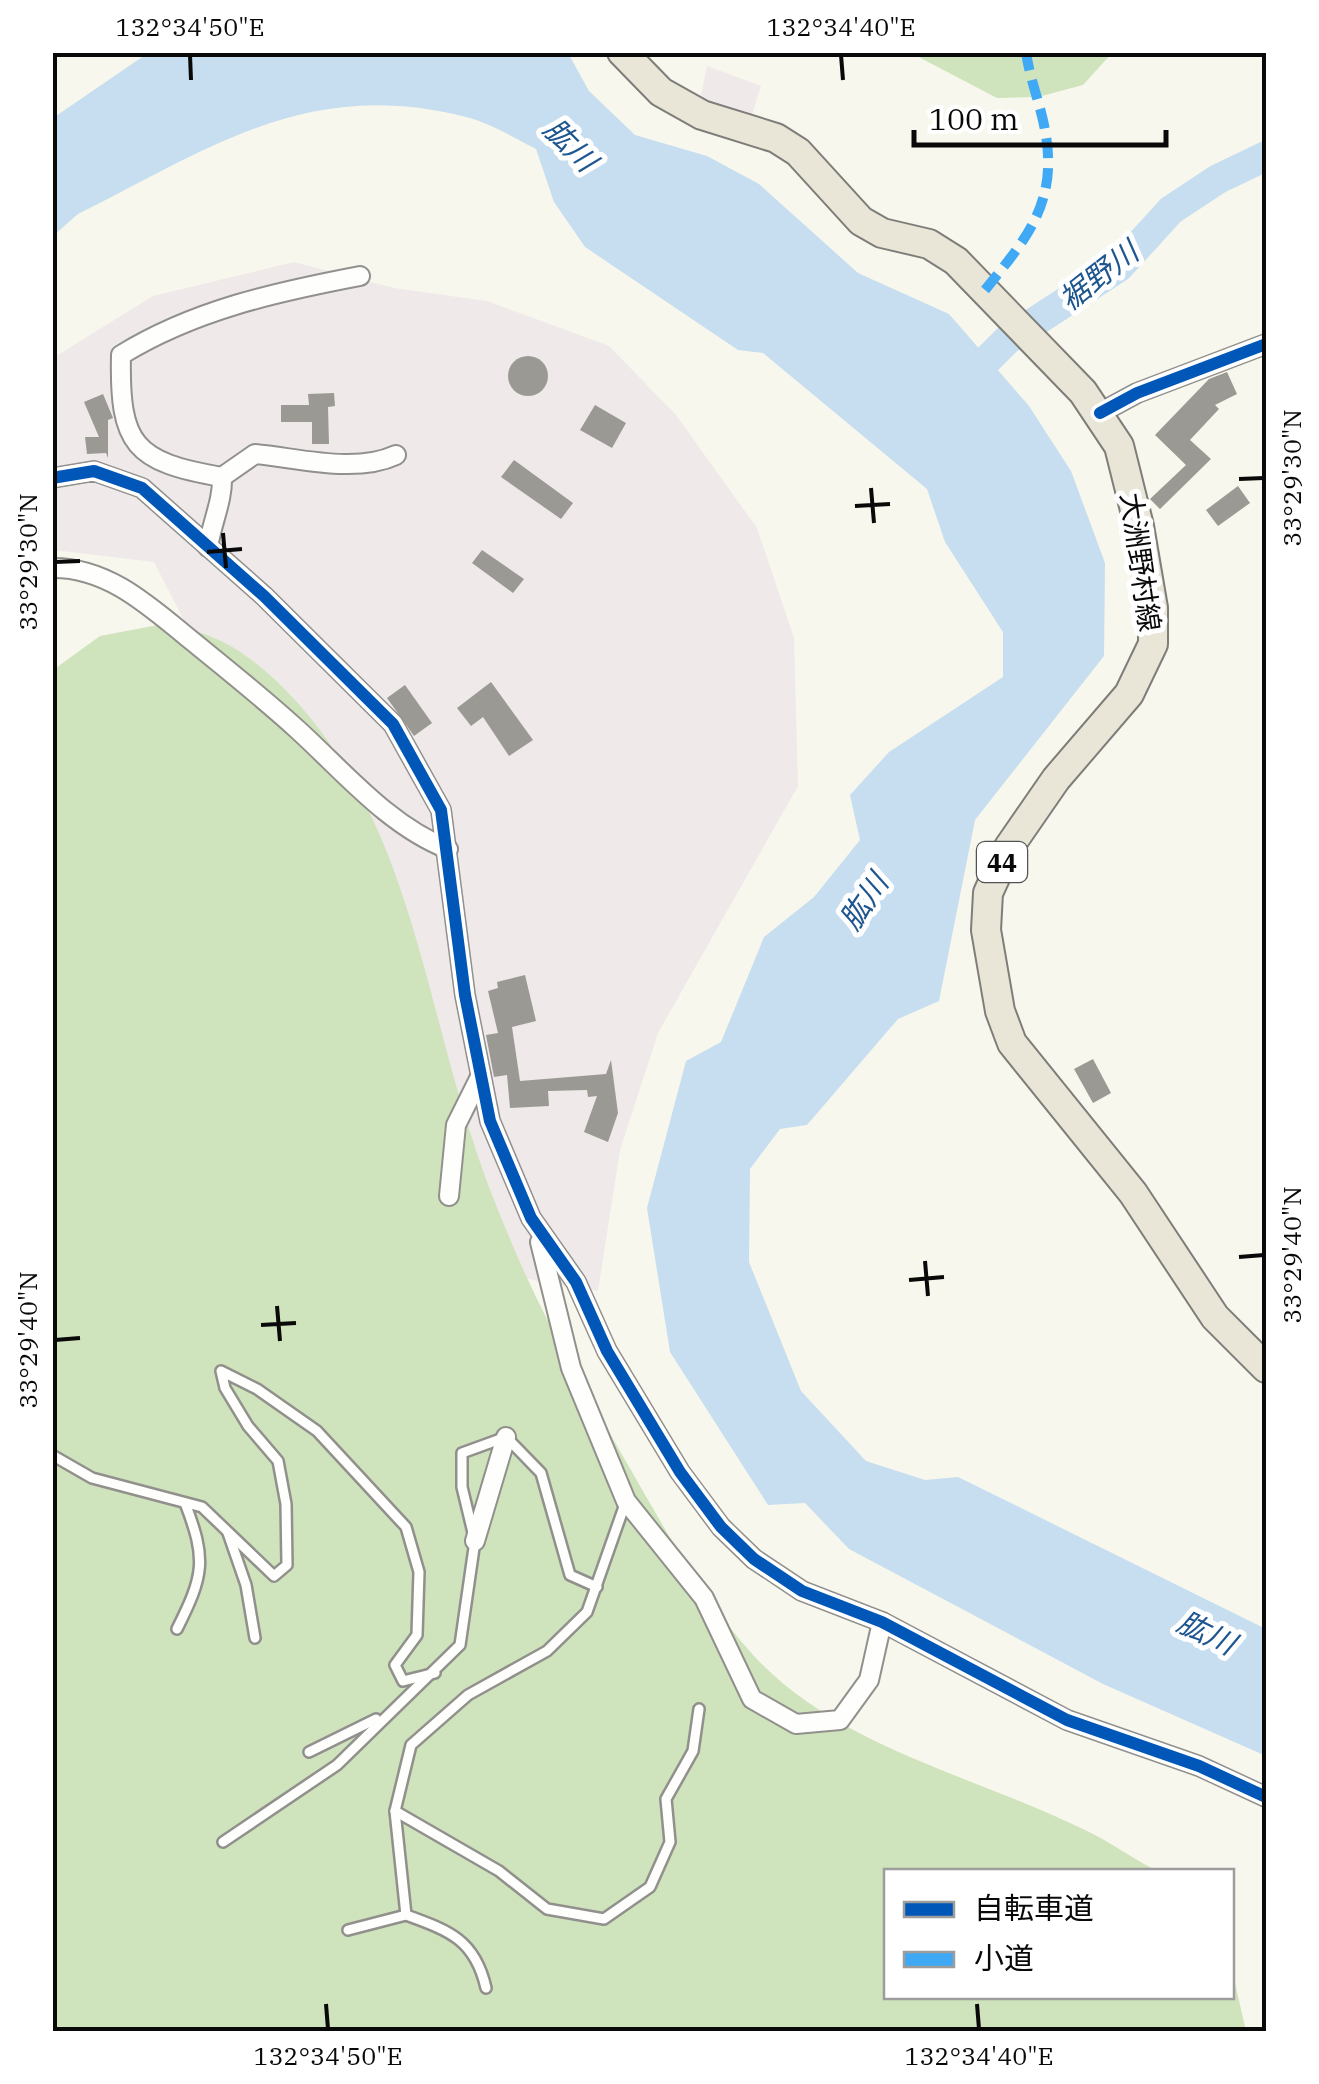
<svg xmlns="http://www.w3.org/2000/svg" width="1319" height="2084" font-family="'IBM Plex Serif','Noto Sans JP',serif">
	<rect width="100%" height="100%" fill="#f8f7ed"/>
	<g fill="#efe9ea">
		<polygon points="707,66 761,86 749,124 698,109"/>
		<polygon points="294,262 394,288 487,301 609,346 676,415 757,528 794,638 798,786 658,1033 620,1150 598,1291 537,1281 424,1252 224,699 154,562 53,550 53,358 153,296"/>
	</g>
	<g fill="#cfe3bd">
		<polygon points="911,53 1112,53 1083,85 1038,97 997,98"/>
		<path d="M158,625c58,3 98,33 137,75 113,124 128,291 179,444 10,32 23,64 36,95 33,80 75,151 118,226 37,64 76,136 126,191 84,91 221,120 329,173 26,12 49,29 74,42l-271,1v124h346v-26l14,61 -1193,1v-1362l47,-34z"/>
	</g>
	<path fill="#c6deef" d="M148,53h420l21,38 46,44 72,21 52,28 99,89 91,41 80,92 42,65 34,92 -1,93 -129,164 -36,181 -41,18 -91,106 -27,4 -30,40 -1,93 52,129 65,70 59,19 33,-3 308,152v127l-163,-72 -254,-135 -44,-46 -37,2 -98,-153 -23,-144 39,-147 35,-19 43,-105 50,-40 46,-57 -10,-45 39,-43 114,-75v-45l-58,-90 -18,-53 -164,-136 -25,-3 -153,-103 -31,-45 -18,-53c-22,-11 -46,-26 -70,-32 -157,-40 -254,30 -388,97l-25,22v-118z"/>
	<g fill="none" stroke-linecap="round" stroke-linejoin="round">
		<polyline stroke="#c6deef" stroke-width="30" points="962,385 1007,340 1119,267 1171,210 1218,179 1266,156"/>
	</g>
	<g fill="#9a9993">
		<circle cx="528" cy="376" r="20"/>
		<polygon points="1227,372 1237,394 1215,405 1219,409 1190,440 1211,459 1160,509 1150,499 1186,465 1155,435 1209,379"/>
		<polygon points="334,393 335,406 328,407 329,444 312,444 312,422 281,422 281,405 309,405 308,394"/>
		<polygon points="103,394 113,418 108,420 108,458 106,453 87,454 85,437 99,437 84,402"/>
		<polygon points="595,405 626,423 612,448 580,430"/>
		<polygon points="514,460 573,503 561,519 501,477"/>
		<polygon points="1238,486 1250,503 1218,526 1206,510"/>
		<polygon points="482,550 524,579 513,593 472,563"/>
		<polygon points="491,682 533,740 509,756 483,717 471,726 457,708"/>
		<polygon points="405,685 432,723 414,736 387,698"/>
		<polygon points="525,975 536,1021 512,1027 520,1081 606,1074 611,1060 618,1113 608,1142 584,1132 597,1096 588,1097 587,1090 548,1091 549,1106 510,1108 507,1075 494,1077 486,1035 498,1033 488,991 498,988 497,982"/>
		<polygon points="1093,1059 1111,1093 1093,1103 1074,1069"/>
	</g>
	<g fill="none" stroke-linecap="round" stroke-linejoin="round">
		<g stroke="#91908c" stroke-width="14">
			<g id="lane">
				<polyline points="52,1455 92,1478 202,1507 274,1576 287,1565 286,1504 278,1461 248,1426 225,1388 221,1371 257,1389 317,1431 406,1527 419,1572 417,1635 395,1665 403,1681 435,1673"/>
				<polyline points="228,1533 246,1585 255,1638"/>
				<path d="M177,1629c27,-54 30,-69 8,-126"/>
				<polyline points="309,1752 376,1719"/>
				<polyline points="395,1811 499,1871 547,1909 604,1919 650,1887 670,1842 666,1799 693,1751 699,1709"/>
				<polyline points="223,1842 337,1765 460,1645 475,1541 462,1487 462,1453 506,1437 541,1473 570,1575 597,1587"/>
				<polyline points="348,1930 406,1915"/>
				<path d="M486,1988c-11,-48 -36,-57 -80,-73l-11,-104 16,-66 57,-50 79,-44 40,-39 38,-108"/>
			</g>
		</g>
		<g stroke="#91908c" stroke-width="22">
			<g id="street">
				<polyline points="1100,413 1137,393 1266,344"/>
				<path d="M222,477l33,-23c44,4 100,20 141,1"/>
				<polyline points="52,478 94,471 142,488 264,596 393,724 441,810 465,995 490,1121 531,1218 576,1282 607,1351 680,1472 721,1527 754,1559 802,1591 882,1622 1067,1720 1199,1766 1266,1797"/>
				<path d="M208,547c4,-25 15,-47 14,-70 -88,-15 -103,-32 -101,-122 73,-45 155,-63 239,-79"/>
				<path d="M52,568c54,-1 95,36 134,68 38,31 76,61 112,94 46,42 91,96 150,119"/>
				<polyline points="449,1196 456,1125 481,1075"/>
				<polyline points="540,1242 571,1368 626,1501 704,1598 752,1699 796,1724 840,1720 869,1680 882,1622"/>
				<polyline points="475,1541 506,1437"/>
			</g>
		</g>
		<g stroke="#7e7d79" stroke-width="32">
			<polyline id="primary" points="622,52 661,92 702,115 776,138 798,152 861,221 882,233 929,244 956,261 1083,392 1119,446 1139,526 1153,608 1153,644 1129,694 1056,779 1009,847 988,893 986,930 1000,1011 1012,1043 1133,1193 1215,1317 1266,1368"/>
		</g>
		<use href="#lane" stroke="#fefefc" stroke-width="9"/>
		<use href="#street" stroke="#fefefc" stroke-width="18"/>
		<use href="#primary" stroke="#e9e6d8" stroke-width="28"/>
		<path stroke="#3fa9f5" stroke-width="10" stroke-dasharray="20 10" stroke-linecap="butt" d="M985,290c40,-50 72,-85 61,-154 -4,-28 -16,-55 -20,-84"/>
		<g stroke="#fff" stroke-width="19">
			<g id="cycleway">
				<polyline points="1100,413 1137,393 1266,344"/>
				<polyline points="52,478 94,471 142,488 264,596 393,724 441,810 465,995 490,1121 531,1218 576,1282 607,1351 680,1472 721,1527 754,1559 802,1591 882,1622 1067,1720 1199,1766 1266,1797"/>
			</g>
		</g>
		<use href="#cycleway" stroke="#0057b8" stroke-width="12"/>
	</g>
	<path fill="none" stroke="#090909" stroke-width="4" d="M190,55l1,25M841,55l2,25M1239,479l25,-1M871,488l3,35M855,506l35,-2M223,533l3,35M207,552l35,-3M55,562l25,-1M1239,1257l25,-2M925,1261l3,35M909,1280l35,-3M277,1306l3,35M261,1325l35,-2M55,1340l25,-2M326,2004l2,25M977,2004l2,25"/>
	<g text-anchor="middle" dominant-baseline="central" stroke-width="10" stroke-linejoin="round" paint-order="stroke">
		<rect fill="#fff" stroke="#535353" stroke-width="2.5" x="977" y="842" width="50" height="40" rx="8"/>
		<g font-size="25" font-weight="bold" fill="#090909">
			<text x="1002" y="862">44</text>
		</g>
		<g font-size="28" fill="#090909" stroke="#fff">
			<text transform="translate(1141 562) rotate(82)">大洲野村線</text>
		</g>
		<g font-size="30" font-style="italic" fill="#1e5690" stroke="#fff">
			<text transform="translate(571 144) rotate(45)">肱川</text>
			<text transform="translate(1098 275) rotate(-38)">裾野川</text>
			<text transform="translate(863 901) rotate(-56)">肱川</text>
			<text transform="translate(1207 1632) rotate(26)">肱川</text>
		</g>
	</g>
	<rect width="1319" height="2084" fill="none" stroke="#ffffff" stroke-width="110"/>
	<rect x="884" y="1869" width="350" height="130" fill="#ffffff" stroke="#9d9d9d" stroke-width="2.5"/>
	<rect x="904" y="1902" width="50" height="15" fill="#0057b8" stroke="#9d9d9d" stroke-width="2.5"/>
	<text x="974" y="1919" font-size="30" fill="#090909">自転車道</text>
	<rect x="904" y="1952" width="50" height="15" fill="#3fa9f5" stroke="#9d9d9d" stroke-width="2.5"/>
	<text x="974" y="1969" font-size="30" fill="#090909">小道</text>
	<path d="M914 130v15h252v-15" fill="none" stroke="#090909" stroke-width="5"/>
	<text x="929" y="130" font-size="30" fill="#090909" stroke="#ffffff" stroke-width="8" paint-order="stroke">100 m</text>
	<rect x="55" y="55" width="1209" height="1974" fill="none" stroke="#090909" stroke-width="4"/>
	<g font-size="25" text-anchor="middle" fill="#090909">
		<text x="190" y="36">132°34'50"E</text>
		<text x="841" y="36">132°34'40"E</text>
		<text transform="translate(1292 478) rotate(-90)" y="9">33°29'30"N</text>
		<text transform="translate(28 562) rotate(-90)" y="9">33°29'30"N</text>
		<text transform="translate(1292 1255) rotate(-90)" y="9">33°29'40"N</text>
		<text transform="translate(28 1340) rotate(-90)" y="9">33°29'40"N</text>
		<text x="328" y="2065">132°34'50"E</text>
		<text x="979" y="2065">132°34'40"E</text>
	</g>
</svg>
